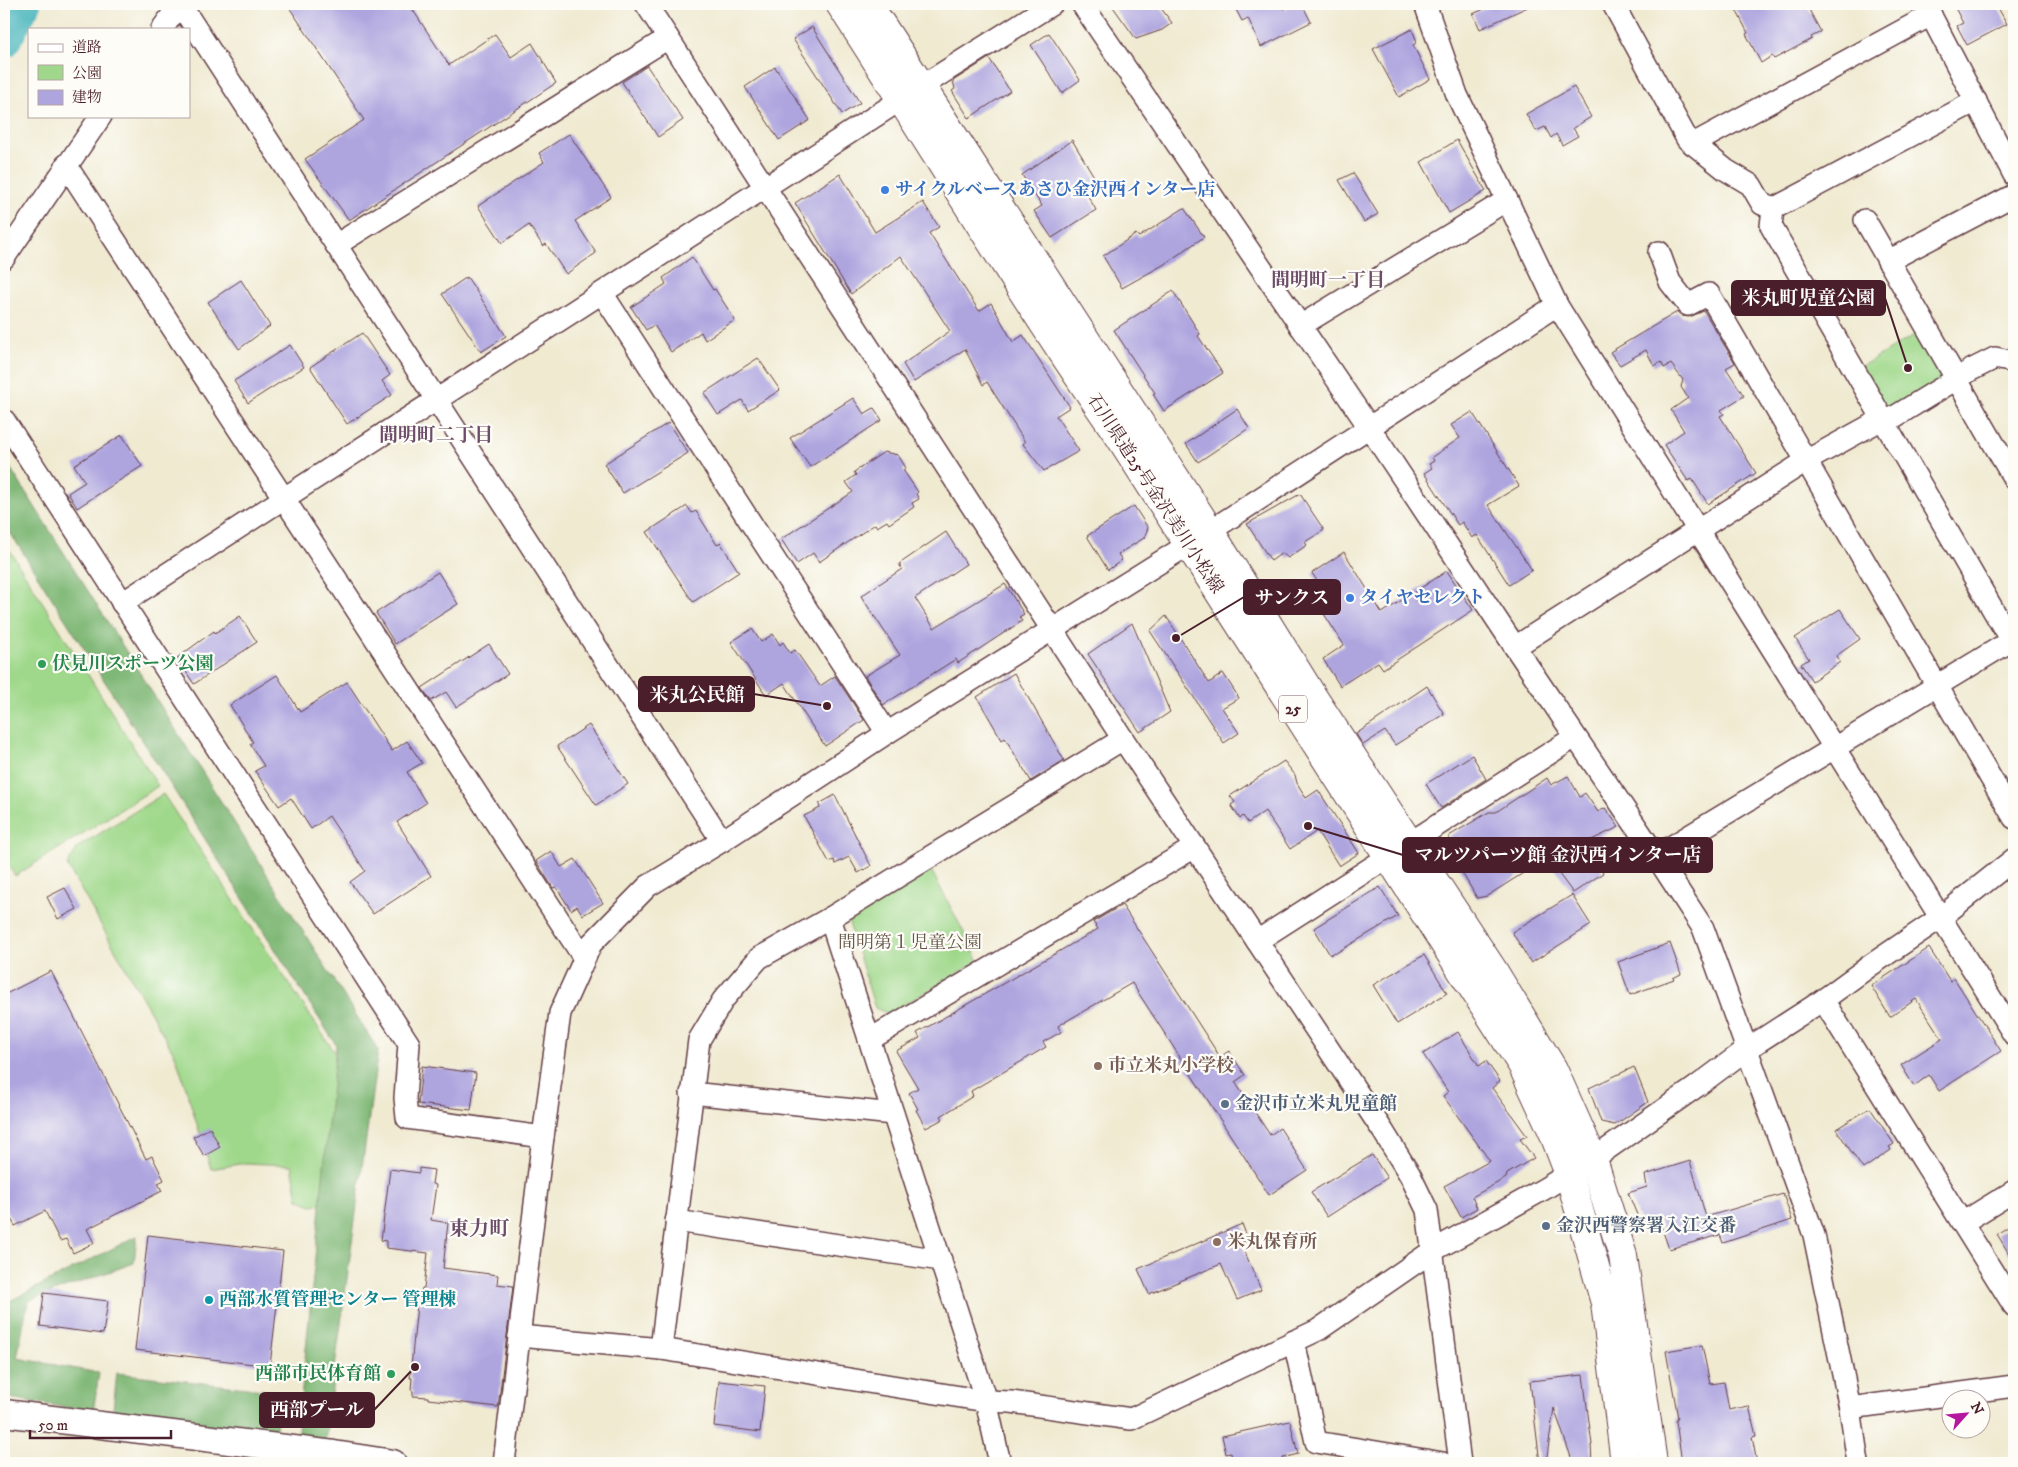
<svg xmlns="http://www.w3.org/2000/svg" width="2018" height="1467" font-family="'IM FELL DW Pica','Noto Serif JP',serif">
	<rect width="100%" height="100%" fill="#fdfcf7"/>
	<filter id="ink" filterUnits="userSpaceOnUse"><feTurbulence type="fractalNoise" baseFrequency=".02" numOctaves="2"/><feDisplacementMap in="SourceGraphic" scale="10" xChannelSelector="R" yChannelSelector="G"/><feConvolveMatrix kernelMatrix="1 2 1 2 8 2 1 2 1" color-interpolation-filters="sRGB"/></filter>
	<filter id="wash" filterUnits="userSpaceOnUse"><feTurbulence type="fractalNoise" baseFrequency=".0096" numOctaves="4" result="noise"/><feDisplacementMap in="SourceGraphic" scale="20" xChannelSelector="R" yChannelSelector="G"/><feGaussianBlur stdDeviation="1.12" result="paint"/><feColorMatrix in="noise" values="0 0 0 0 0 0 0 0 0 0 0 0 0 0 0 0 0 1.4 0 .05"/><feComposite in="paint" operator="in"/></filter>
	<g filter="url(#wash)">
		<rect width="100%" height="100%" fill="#f0ead1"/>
		<g fill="#9fd88a" stroke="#747c5a">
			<polygon points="1921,331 1944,378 1890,410 1884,409 1860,367"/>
			<polygon points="4,541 158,786 15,876 4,859"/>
			<polygon points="163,794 343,1065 334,1203 311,1205 298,1199 292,1165 245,1163 211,1169 176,1057 67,865 78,847"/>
			<polygon points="931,870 979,961 888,1014 875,1008 848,920"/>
		</g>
		<g fill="#7fb876" stroke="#646c50">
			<polygon points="4,458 378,1050 325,1441 297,1440 336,1045 4,523"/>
			<polygon points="137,1236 134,1263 28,1301 17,1358 99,1373 93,1412 4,1397 4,1304"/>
			<polygon points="117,1373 280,1392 275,1438 112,1418"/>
		</g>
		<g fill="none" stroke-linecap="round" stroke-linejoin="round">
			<polyline stroke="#43b3ba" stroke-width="34" points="4,41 24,4"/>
		</g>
		<g id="blocks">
			<g fill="#aea5df">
				<polygon points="287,4 409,4 449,65 495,34 511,57 532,43 556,83 349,220 305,159 364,120"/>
				<polygon points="1111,4 1158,4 1172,23 1162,30 1136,39"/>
				<polygon points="1233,4 1281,4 1283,9 1295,4 1302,4 1311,22 1261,47 1248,18 1242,21"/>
				<polygon points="1495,4 1534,4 1480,29 1473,14"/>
				<polygon points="1733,4 1798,4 1800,8 1806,4 1821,32 1811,37 1812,39 1774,59 1772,56 1761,63 1746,34 1748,33"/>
				<polygon points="1953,4 1996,4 2007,24 1967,45 1957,26 1963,23"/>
				<polygon points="812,27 860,103 842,114 793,39"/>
				<polygon points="1412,29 1417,42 1413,45 1430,79 1399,97 1373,49"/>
				<polygon points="1049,33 1080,80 1062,93 1031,45"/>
				<polygon points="989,58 1010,91 969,118 952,91 955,89 953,81"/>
				<polygon points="647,66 683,120 658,137 622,82"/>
				<polygon points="775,67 810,120 779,140 745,87"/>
				<polygon points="1574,87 1591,117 1573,128 1578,136 1562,145 1556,134 1551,138 1545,127 1536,131 1526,114"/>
				<polygon points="569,134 611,197 575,221 596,253 566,274 546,244 543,246 529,225 502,243 478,206 544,162 539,153"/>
				<polygon points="1072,140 1101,188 1088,196 1096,210 1052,238 1034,211 1042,206 1022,175"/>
				<polygon points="1457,140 1486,191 1449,213 1421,162"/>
				<polygon points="1353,173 1378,214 1364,222 1339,180"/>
				<polygon points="840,174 875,232 923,202 939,227 929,233 979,311 991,303 1013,342 1023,335 1070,407 1056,416 1079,451 1044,471 1023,444 1025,442 987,382 983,385 965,349 914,382 903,364 950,331 901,256 851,294 795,203"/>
				<polygon points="1184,208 1204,237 1163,265 1122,288 1103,256 1136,234 1139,237"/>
				<polygon points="692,257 713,290 715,289 735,320 705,340 701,332 671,352 654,325 646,330 631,307 666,284 663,278"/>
				<polygon points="467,277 506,336 481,352 442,294"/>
				<polygon points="241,280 270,326 239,349 208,302"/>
				<polygon points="1173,291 1200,334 1198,336 1223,373 1164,411 1153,394 1155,393 1114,330"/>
				<polygon points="1704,311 1735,363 1726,368 1744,396 1721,410 1724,414 1720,416 1756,473 1708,504 1692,479 1688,481 1664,445 1684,431 1671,410 1688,398 1681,387 1683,380 1671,364 1664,368 1661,362 1654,366 1646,350 1620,365 1610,352 1677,312 1682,316 1689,317"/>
				<polygon points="362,333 390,375 382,381 392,395 347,424 310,367"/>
				<polygon points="290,345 304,367 248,403 234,381"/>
				<polygon points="758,358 780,390 748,410 742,400 718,415 704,393"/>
				<polygon points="853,398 864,414 874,408 882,420 810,467 790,438"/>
				<polygon points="1237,409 1249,428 1198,462 1186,444"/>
				<polygon points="1472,412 1519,486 1488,505 1532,570 1509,585 1477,535 1472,538 1462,522 1458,525 1424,473 1432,468 1429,464 1434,461 1432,457 1460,438 1451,425"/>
				<polygon points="668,423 688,453 623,493 604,464"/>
				<polygon points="122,435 142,466 77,508 68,493 85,482 74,465"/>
				<polygon points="884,452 898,455 906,468 903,470 918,492 916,494 919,499 912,503 914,507 889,524 887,521 877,527 875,524 819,562 813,553 797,564 781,539 853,492 846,482 856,475 854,472"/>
				<polygon points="1300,494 1324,530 1305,542 1307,545 1288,558 1282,553 1271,561 1247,524"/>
				<polygon points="687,506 692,513 696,511 717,545 720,542 739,572 693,602 647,532"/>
				<polygon points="1134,506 1148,528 1144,538 1118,554 1122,560 1108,570 1087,536"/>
				<polygon points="946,532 966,564 915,598 934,628 1005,584 1024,614 1019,617 1022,621 958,663 956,659 883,705 865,676 900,655 861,596 902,569 899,564"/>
				<polygon points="1344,552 1382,613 1447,571 1473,610 1383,669 1378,662 1340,686 1323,659 1344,645 1324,614 1334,607 1312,573"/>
				<polygon points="438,572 458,604 395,644 376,613"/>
				<polygon points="1840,609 1860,639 1836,656 1840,662 1812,681 1801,664 1809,659 1795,638"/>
				<polygon points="240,616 257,642 194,684 177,658 214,631 215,633"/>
				<polygon points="1166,616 1209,683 1223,673 1239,698 1222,708 1239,733 1224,743 1150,631"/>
				<polygon points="1132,623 1170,712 1140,732 1088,654"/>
				<polygon points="752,629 761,642 773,634 780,645 783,642 790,653 795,650 820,686 835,676 864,720 825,746 784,683 766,695 731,642"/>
				<polygon points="489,644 508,674 456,707 446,692 431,701 422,688"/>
				<polygon points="1014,673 1064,760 1031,781 1005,738 1002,740 977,697"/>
				<polygon points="277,675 300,712 347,682 392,751 407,741 422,763 407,772 426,803 397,822 431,876 373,914 350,882 365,871 329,816 311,829 291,798 279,806 255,771 264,766 250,744 253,742 230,705"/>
				<polygon points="1427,686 1444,714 1395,745 1385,731 1363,745 1356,734"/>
				<polygon points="589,725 628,784 596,805 557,746"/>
				<polygon points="1472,755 1486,779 1441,808 1426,784"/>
				<polygon points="1284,761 1295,775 1297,783 1306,798 1318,790 1359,853 1339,866 1317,831 1290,849 1265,811 1248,823 1243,816 1240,819 1231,805 1235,802 1230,796"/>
				<polygon points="1568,776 1580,797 1585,793 1598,812 1605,808 1619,827 1585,843 1603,873 1573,893 1547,858 1487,896 1477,898 1448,849 1449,836 1489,812 1496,812 1547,778 1551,785"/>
				<polygon points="835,795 871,866 858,873 849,857 835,864 834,860 829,862 804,816 820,808 819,804"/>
				<polygon points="551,851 561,867 575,859 603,903 583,915 577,906 571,910 556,887 553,888 536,861"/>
				<polygon points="1380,887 1398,916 1336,953 1335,952 1330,955 1314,928"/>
				<polygon points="65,888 77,909 58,919 47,897"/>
				<polygon points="1572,895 1591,925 1531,963 1512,932"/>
				<polygon points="1122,905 1220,1057 1229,1051 1245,1075 1235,1082 1270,1135 1280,1128 1307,1170 1269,1195 1132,983 1058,1026 1061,1032 1043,1042 1046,1047 971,1091 973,1096 941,1116 943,1119 926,1128 916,1110 918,1109 909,1093 918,1088 896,1051 920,1038 917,1033 1098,929 1093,922"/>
				<polygon points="1670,943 1681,974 1673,978 1674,979 1630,995 1618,962"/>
				<polygon points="1929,948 1950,981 1954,978 2001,1051 1939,1091 1929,1075 1914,1086 1901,1065 1942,1039 1916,999 1890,1017 1871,986"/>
				<polygon points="1424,955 1447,993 1397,1024 1373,985"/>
				<polygon points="51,971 146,1159 152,1156 164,1180 158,1183 162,1191 87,1229 94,1243 73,1253 66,1239 60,1241 45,1211 15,1226 4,1206 4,995"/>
				<polygon points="1458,1032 1479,1066 1486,1061 1500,1081 1492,1088 1527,1136 1520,1139 1534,1158 1507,1174 1506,1178 1472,1197 1477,1208 1461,1217 1444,1186 1490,1161 1443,1096 1448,1092 1423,1054"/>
				<polygon points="422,1066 476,1073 471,1110 418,1104"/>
				<polygon points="1634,1067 1648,1102 1615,1125 1601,1122 1589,1088"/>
				<polygon points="1870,1108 1894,1144 1889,1147 1891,1150 1863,1169 1836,1129"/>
				<polygon points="210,1128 220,1147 204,1156 193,1137"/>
				<polygon points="1372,1155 1387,1178 1327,1217 1311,1192"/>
				<polygon points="1690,1161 1706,1217 1783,1194 1792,1220 1723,1243 1720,1235 1669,1249 1658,1217 1640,1222 1628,1193 1647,1187 1645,1175"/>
				<polygon points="419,1168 434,1170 432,1184 436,1185 431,1220 448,1223 443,1268 498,1275 497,1284 513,1286 498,1407 428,1399 428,1397 413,1396 413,1391 411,1390 412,1378 410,1378 417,1304 420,1304 422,1288 424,1288 428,1253 386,1248 386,1241 381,1240 390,1169 419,1173"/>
				<polygon points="2014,1223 2014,1262 1997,1234"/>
				<polygon points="1242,1224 1248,1239 1241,1243 1261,1290 1237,1300 1221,1264 1149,1294 1138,1269"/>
				<polygon points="148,1235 283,1251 270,1366 135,1350"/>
				<polygon points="44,1293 108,1301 103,1334 40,1326"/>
				<polygon points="1702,1345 1710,1384 1724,1382 1729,1410 1749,1406 1756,1436 1752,1437 1757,1463 1682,1463 1676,1421 1678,1418 1666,1351"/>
				<polygon points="1583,1375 1592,1445 1591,1445 1592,1463 1573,1463 1554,1408 1546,1463 1540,1463 1530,1381"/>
				<polygon points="719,1381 765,1386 760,1432 714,1426"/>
				<polygon points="1290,1421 1298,1454 1283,1458 1284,1463 1233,1463 1231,1453 1226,1454 1222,1436"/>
			</g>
		</g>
	</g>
	<g filter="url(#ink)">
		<use href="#blocks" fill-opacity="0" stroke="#633d44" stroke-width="1"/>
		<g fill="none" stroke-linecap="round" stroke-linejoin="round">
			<g stroke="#633d44" stroke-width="24">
				<g id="minor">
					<polyline points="180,4 722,841"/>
					<polyline points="646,4 1123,739 1383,1131 1410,1175 1427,1210 1460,1463"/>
					<polyline points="1082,4 1369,427 1515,647 1656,856 1703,928 1814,1235 1850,1408 1858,1463"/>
					<polyline points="1425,4 1457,95 1557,305 2014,1035"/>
					<polyline points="1613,4 1687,139 1726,170 1751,185 1762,204 1773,209 1771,226 2014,646"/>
					<polyline points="1925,4 2014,175"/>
					<polyline points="162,29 180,4"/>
					<polyline points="1693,144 1931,15"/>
					<polyline points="66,165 584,958"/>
					<polyline points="1773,209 1976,101"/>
					<polyline points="1865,220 2014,479"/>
					<polyline points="336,245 668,38"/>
					<polyline points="1659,252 1670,282 1688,305 1709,294 2014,818"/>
					<polyline points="4,258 101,116"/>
					<polyline points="1888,261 2014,195"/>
					<polyline points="602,293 887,733"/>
					<polyline points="1300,326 1507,200"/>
					<polyline points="4,420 409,1044 405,1098 407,1118 543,1137"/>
					<polyline points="122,603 922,86 1052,4"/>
					<polyline points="1515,647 1806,461 1875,423 1886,422 1971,370 1995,358 2014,362"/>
					<polyline points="1656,856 2014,639"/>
					<polyline points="830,918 986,1401 1000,1463"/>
					<polyline points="1257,941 1575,737"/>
					<polyline points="1823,1000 2014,1306"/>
					<polyline points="869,1040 1195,847"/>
					<polyline points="691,1093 893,1114"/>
					<polyline points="676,1221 941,1260"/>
					<polyline points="1962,1223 2014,1191"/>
					<polyline points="519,1336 661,1349 986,1401 1011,1402 1131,1419 1318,1330 1434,1250 1544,1189 1593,1159 1696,1087 1747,1049 1823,1000 1871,965 1940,918 2014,859"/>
					<polyline points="1294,1341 1316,1442 1443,1463"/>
					<polyline points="661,1349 699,1040 723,1000 759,958 830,918 1123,739"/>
					<polyline points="1850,1408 2014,1386"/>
					<polyline points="504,1463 543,1137 560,1013 591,944 648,886 722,841 887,733 1210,531 1557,305"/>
				</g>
			</g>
			<g stroke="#633d44" stroke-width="29">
				<polyline id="tertiary" points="4,1413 334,1454 393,1463"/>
			</g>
			<g stroke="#633d44" stroke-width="30">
				<g id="primary">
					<path d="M840,4c93,143 181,291 279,432l403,629 31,67 16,42 36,129 20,160"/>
					<polyline points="868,4 1210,531 1313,697 1493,970 1553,1069 1593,1159 1623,1256 1653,1463"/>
				</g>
			</g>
			<use href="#minor" stroke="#fff" stroke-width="21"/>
			<use href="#tertiary" stroke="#fff" stroke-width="26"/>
			<use href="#primary" stroke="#fff" stroke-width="28"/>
		</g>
	</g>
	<g fill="#3f7fe0" stroke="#fdfcf7" stroke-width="2">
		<circle cx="885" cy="190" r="5"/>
		<circle cx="1350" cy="598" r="5"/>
	</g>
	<g fill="#2e9e5b" stroke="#fdfcf7" stroke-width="2">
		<circle cx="42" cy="664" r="5"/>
		<circle cx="391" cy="1374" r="5"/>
	</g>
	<g fill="#8d6e63" stroke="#fdfcf7" stroke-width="2">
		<circle cx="1098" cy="1066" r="5"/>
		<circle cx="1217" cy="1242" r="5"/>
	</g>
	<g fill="#5c6f8a" stroke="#fdfcf7" stroke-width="2">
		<circle cx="1225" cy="1104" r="5"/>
		<circle cx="1546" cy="1226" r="5"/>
	</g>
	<circle fill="#0f9aa8" stroke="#fdfcf7" stroke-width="2" cx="209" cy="1300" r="5"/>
	<g text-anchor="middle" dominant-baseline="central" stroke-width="4.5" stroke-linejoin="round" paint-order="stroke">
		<rect fill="#fdfcf7" stroke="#806168" stroke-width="1" x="1279" y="695.5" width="28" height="27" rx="4"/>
		<g font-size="16" font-weight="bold" fill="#4a1f2b">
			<text x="1293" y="709">25</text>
		</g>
		<g font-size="18" font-weight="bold" fill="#366cbe" stroke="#fdfcf7" text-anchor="start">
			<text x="895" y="190">サイクルベースあさひ金沢西インター店</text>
			<text x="1360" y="598">タイヤセレクト</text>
		</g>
		<g font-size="18" fill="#4a1f2b" stroke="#fdfcf7">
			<text transform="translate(1155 494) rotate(57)">石川県道25号金沢美川小松線</text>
		</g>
		<g font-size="18" font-weight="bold" fill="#27864d" stroke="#fdfcf7" text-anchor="start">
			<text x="52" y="664">伏見川スポーツ公園</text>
			<text x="381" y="1374" text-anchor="end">西部市民体育館</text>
		</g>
		<g font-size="18" fill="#645648" stroke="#fdfcf7">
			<text x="910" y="943">間明第１児童公園</text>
		</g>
		<g font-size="18" font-weight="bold" fill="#785e54" stroke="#fdfcf7" text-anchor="start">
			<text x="1108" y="1066">市立米丸小学校</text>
			<text x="1227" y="1242">米丸保育所</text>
		</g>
		<g font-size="18" font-weight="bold" fill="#4e5e75" stroke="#fdfcf7" text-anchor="start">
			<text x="1235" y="1104">金沢市立米丸児童館</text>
			<text x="1556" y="1226">金沢西警察署入江交番</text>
		</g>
		<g font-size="18" font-weight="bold" fill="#0d838f" stroke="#fdfcf7" text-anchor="start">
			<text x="219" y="1300">西部水質管理センター 管理棟</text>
		</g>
		<g font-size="19" font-weight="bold" fill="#6d4e6a" stroke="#fdfcf7">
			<text x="1328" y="280">間明町一丁目</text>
			<text x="436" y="435">間明町二丁目</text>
		</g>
		<g font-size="20" font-weight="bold" fill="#6d4e6a" stroke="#fdfcf7">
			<text x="479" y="1229">東力町</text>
		</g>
	</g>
	<path fill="none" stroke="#4a1f2b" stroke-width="2" d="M1908 368L1885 298M1176 638L1244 597M827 706L754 694M1308 826L1403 855M415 1367L374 1410"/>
	<g fill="#4a1f2b" stroke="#fdfcf7" stroke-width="2">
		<circle cx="1908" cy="368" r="5"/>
		<circle cx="1176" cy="638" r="5"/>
		<circle cx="827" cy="706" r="5"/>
		<circle cx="1308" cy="826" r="5"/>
		<circle cx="415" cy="1367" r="5"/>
	</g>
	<g fill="#4a1f2b" stroke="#4a1f2b" stroke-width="2">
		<rect x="1732" y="281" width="153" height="34" rx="5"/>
		<rect x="1244" y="580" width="96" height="34" rx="5"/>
		<rect x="639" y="677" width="115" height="34" rx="5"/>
		<rect x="1403" y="838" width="309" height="34" rx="5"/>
		<rect x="260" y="1393" width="114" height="34" rx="5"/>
	</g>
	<g font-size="19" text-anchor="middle" font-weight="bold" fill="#fff">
		<text x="1808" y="304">米丸町児童公園</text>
		<text x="1292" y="604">サンクス</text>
		<text x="697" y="701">米丸公民館</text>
		<text x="1558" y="861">マルツパーツ館 金沢西インター店</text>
		<text x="317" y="1416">西部プール</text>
	</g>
	<rect width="2018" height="1467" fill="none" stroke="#fdfcf7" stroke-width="20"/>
	<rect x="28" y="28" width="162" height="90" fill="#fdfcf7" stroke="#b5a4a5"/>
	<rect x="38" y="44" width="25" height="8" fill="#ffffff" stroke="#b5a4a5"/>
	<text x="72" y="52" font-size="15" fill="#4a1f2b">道路</text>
	<rect x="38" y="65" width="25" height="15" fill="#9fd88a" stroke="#b5a4a5"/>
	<text x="72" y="78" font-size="15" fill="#4a1f2b">公園</text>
	<rect x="38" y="90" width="25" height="15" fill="#aea5df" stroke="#b5a4a5"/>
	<text x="72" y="102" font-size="15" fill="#4a1f2b">建物</text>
	<g transform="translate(1966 1414) rotate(63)"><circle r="24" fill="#fdfcf7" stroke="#b5a4a5"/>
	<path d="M0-4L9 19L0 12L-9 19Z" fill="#b5179e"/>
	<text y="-8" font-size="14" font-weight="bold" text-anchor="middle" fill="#4a1f2b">N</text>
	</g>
	<path d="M30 1430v8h141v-8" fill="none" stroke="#4a1f2b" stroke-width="2.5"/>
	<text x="38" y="1430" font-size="15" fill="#4a1f2b" stroke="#fdfcf7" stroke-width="4" paint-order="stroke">50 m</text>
</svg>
